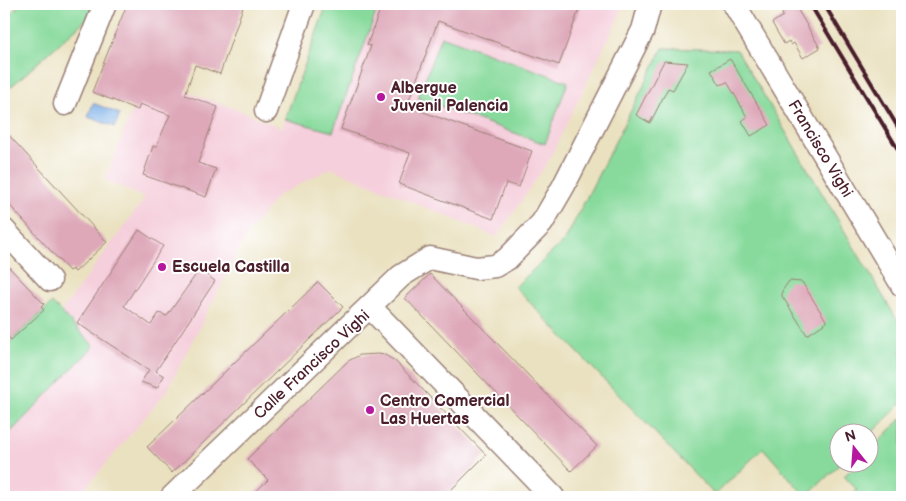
<svg xmlns="http://www.w3.org/2000/svg" width="906" height="501" font-family="'Balsamiq Sans',sans-serif">
	<rect width="100%" height="100%" fill="#fff"/>
	<filter id="ink" filterUnits="userSpaceOnUse"><feTurbulence type="fractalNoise" baseFrequency=".02" numOctaves="2"/><feDisplacementMap in="SourceGraphic" scale="10" xChannelSelector="R" yChannelSelector="G"/><feConvolveMatrix kernelMatrix="1 2 1 2 8 2 1 2 1" color-interpolation-filters="sRGB"/></filter>
	<filter id="wash" filterUnits="userSpaceOnUse"><feTurbulence type="fractalNoise" baseFrequency=".0096" numOctaves="4" result="noise"/><feDisplacementMap in="SourceGraphic" scale="20" xChannelSelector="R" yChannelSelector="G"/><feGaussianBlur stdDeviation="1.12" result="paint"/><feColorMatrix in="noise" values="0 0 0 0 0 0 0 0 0 0 0 0 0 0 0 0 0 1.4 0 .05"/><feComposite in="paint" operator="in"/></filter>
	<g filter="url(#wash)">
		<rect width="100%" height="100%" fill="#eae1c0"/>
		<polygon fill="#f5cfdc" points="327,4 621,4 620,14 549,160 497,237 331,168 277,196 247,234 167,391 84,490 83,497 4,497 4,439 93,346 61,312 145,198 105,180 145,77 244,112 282,128"/>
		<g fill="#87da9c" stroke="#687c64">
			<polygon points="21,4 95,4 90,16 5,92 4,90 4,19"/>
			<polygon points="327,4 379,4 333,132 285,119"/>
			<polygon points="441,36 568,82 545,144 418,98"/>
			<polygon points="663,48 737,50 902,328 902,403 869,436 868,434 838,434 838,464 840,464 806,497 763,448 715,495 515,287 565,240"/>
			<polygon points="52,303 94,346 4,439 4,347"/>
			<polygon points="902,418 902,497 849,497 857,490 844,476 857,464 868,464 869,452"/>
		</g>
		<polygon fill="#79aee7" stroke="#626689" points="93,103 120,114 115,127 88,117"/>
		<g id="blocks">
			<g fill="#dea8b9">
				<polygon points="127,4 244,4 220,74 195,65 185,95 218,107 198,163 216,169 206,197 143,175 153,146 156,147 170,115 140,104 138,110 92,92"/>
				<polygon points="382,4 581,4 559,65 438,21 407,106 532,151 519,187 506,183 493,219 399,184 410,153 341,129 371,46 367,45"/>
				<polygon points="795,5 820,48 803,58 794,43 791,45 789,41 784,44 772,23 783,16 782,13"/>
				<polygon points="730,59 770,125 751,136 742,121 747,117 736,97 727,82 720,85 711,70"/>
				<polygon points="664,61 688,63 673,90 668,88 650,123 636,115"/>
				<polygon points="4,130 107,242 75,272 72,269 69,271 4,199"/>
				<polygon points="139,230 163,246 124,306 151,325 159,313 167,316 199,270 215,281 156,371 164,376 157,388 141,382 149,370 77,323"/>
				<polygon points="4,262 44,304 41,307 44,310 11,340 4,332"/>
				<polygon points="430,274 597,446 571,471 405,298"/>
				<polygon points="789,281 802,282 827,322 807,335 782,296 782,291"/>
				<polygon points="318,282 343,307 172,473 147,447"/>
				<polygon points="378,354 385,355 395,361 486,455 444,497 250,497 268,480 247,459 348,361 360,355"/>
			</g>
		</g>
	</g>
	<g filter="url(#ink)">
		<use href="#blocks" fill-opacity="0" stroke="#9a8076" stroke-width="1"/>
		<g fill="none" stroke-linecap="round" stroke-linejoin="round">
			<g stroke="#9a8076" stroke-width="25">
				<g id="street">
					<polyline points="734,4 902,285"/>
					<polyline points="65,104 105,4"/>
					<polyline points="266,111 304,4"/>
					<polyline points="4,230 50,280"/>
					<polyline points="370,307 553,497"/>
					<polyline points="172,497 401,276 430,258 476,268 495,266 507,259 542,223 563,187 643,30 650,4"/>
				</g>
			</g>
			<use href="#street" stroke="#fff" stroke-width="22"/>
			<g stroke="#4a1f2b" stroke-width="4">
				<polyline points="810,4 902,156"/>
				<polyline points="824,4 902,134"/>
			</g>
		</g>
	</g>
	<g fill="#b5179e" stroke="#fff" stroke-width="2">
		<circle cx="381" cy="97" r="5"/>
		<circle cx="162" cy="267" r="5"/>
		<circle cx="370" cy="410" r="5"/>
	</g>
	<g text-anchor="middle" dominant-baseline="central" stroke-width="4" stroke-linejoin="round" paint-order="stroke">
		<g font-size="16" font-weight="bold" fill="#4a1f2b" stroke="#fff" text-anchor="start">
			<text x="391" y="88">Albergue<tspan x="391" dy="18">Juvenil Palencia</tspan></text>
			<text x="172" y="267">Escuela Castilla</text>
			<text x="380" y="401">Centro Comercial<tspan x="380" dy="18">Las Huertas</tspan></text>
		</g>
		<g font-size="16" fill="#4a1f2b" stroke="#fff">
			<text transform="translate(820 149) rotate(59)">Francisco Vighi</text>
			<text transform="translate(312 365) rotate(-43)">Calle Francisco Vighi</text>
		</g>
	</g>
	<rect width="906" height="501" fill="none" stroke="#fff" stroke-width="20"/>
	<g transform="translate(854 448) rotate(343)"><circle r="24" fill="#ffffff" stroke="#b7a5aa"/>
	<path d="M0-4L9 19L0 12L-9 19Z" fill="#b5179e"/>
	<text y="-8" font-size="14" font-weight="bold" text-anchor="middle" fill="#4a1f2b">N</text>
	</g>
</svg>
